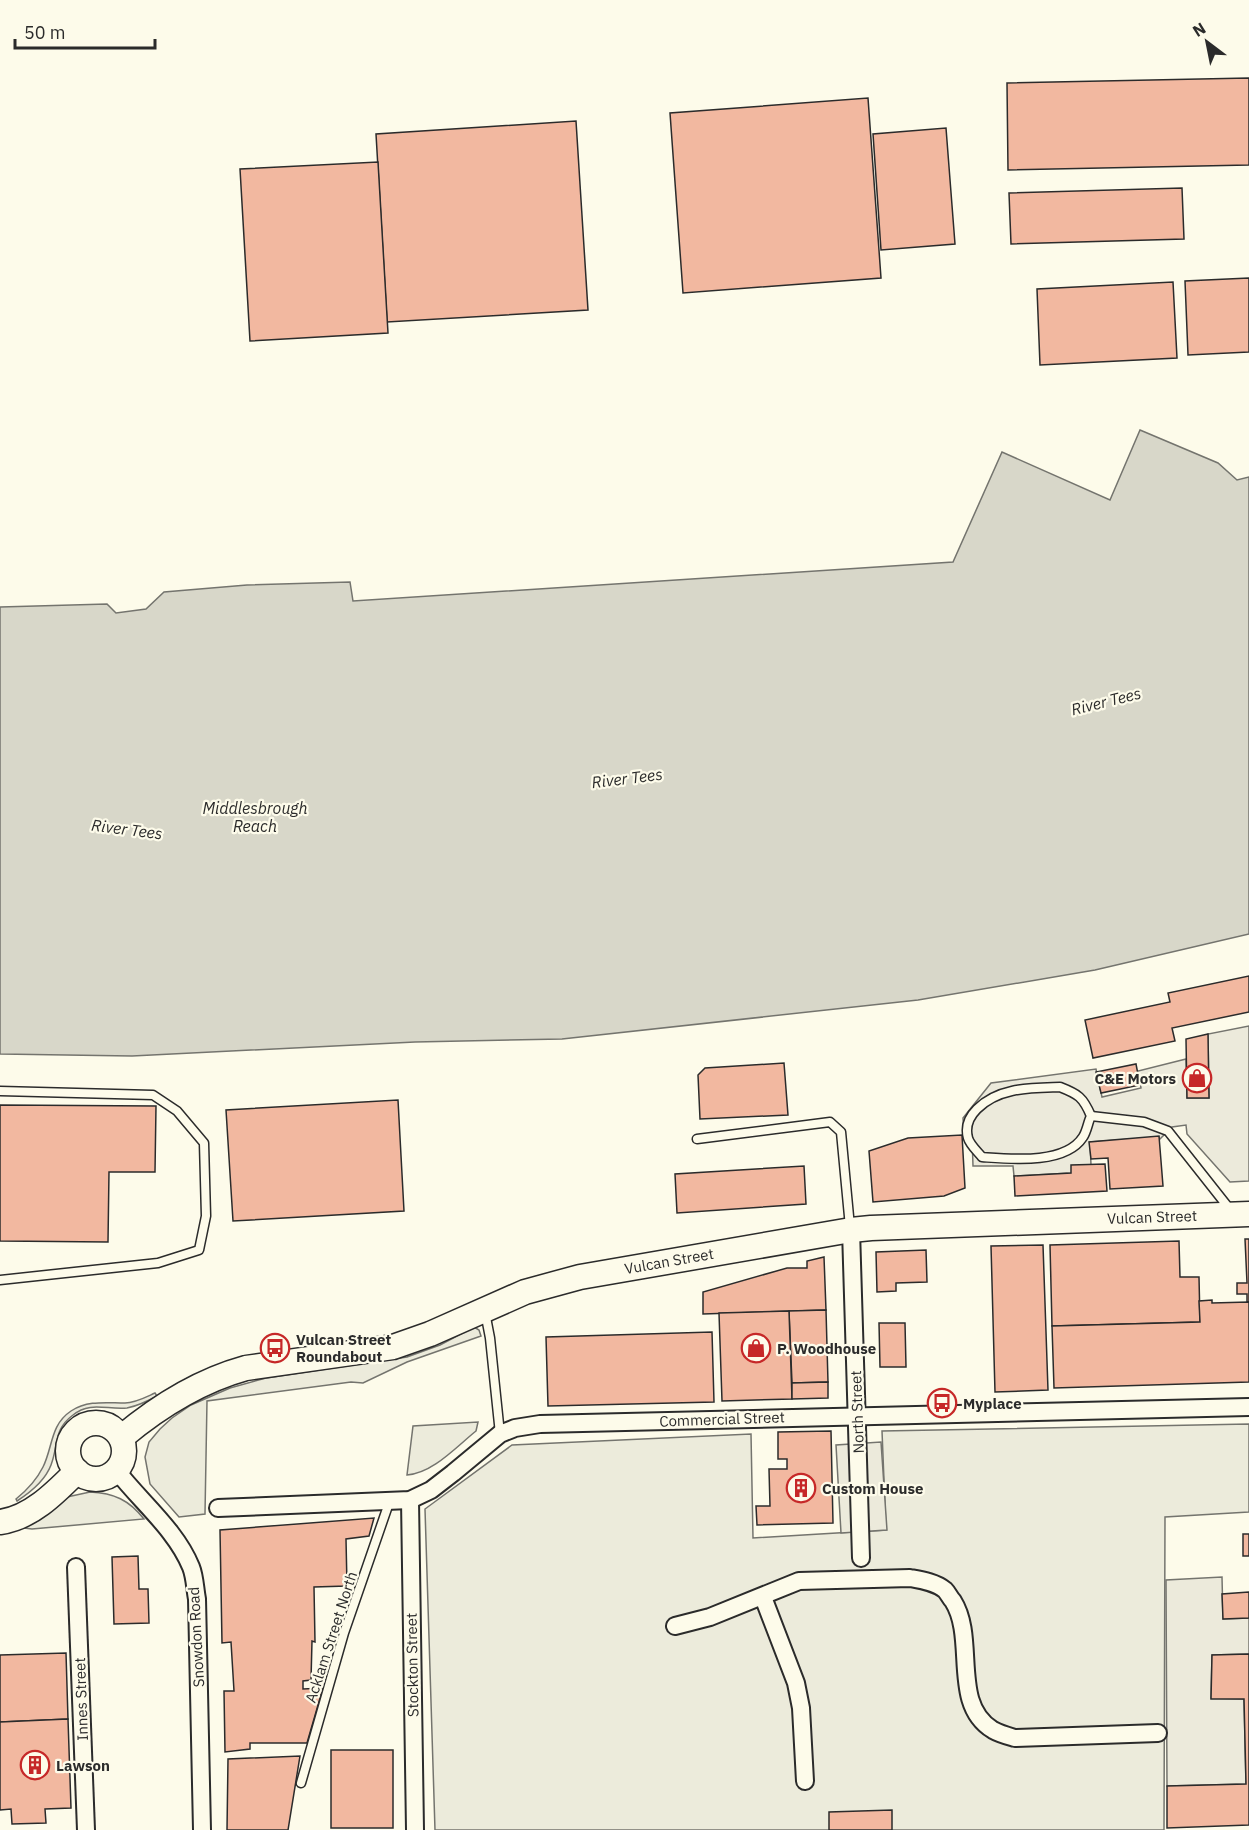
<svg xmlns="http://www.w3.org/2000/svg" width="1249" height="1830" font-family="'IBM Plex Sans',sans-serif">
	<rect width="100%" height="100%" fill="#fdfbea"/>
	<g fill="#ecebdb" stroke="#74746e" stroke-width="1.5">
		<polygon points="474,1327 479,1330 481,1336 407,1362 363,1383 351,1382 207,1401 205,1514 179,1517 150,1484 145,1457 149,1442 160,1429 172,1418 191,1405 230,1388 266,1378 407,1357 440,1345"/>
		<path d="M155,1393l2,3c-9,5 -20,10 -30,12 -20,2 -37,-7 -54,7 -20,15 -14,29 -22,50 -6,16 -20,27 -34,36l-1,-2c10,-8 21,-20 27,-32 10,-20 7,-42 28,-56 17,-11 35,-8 54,-8 10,0 21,-6 30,-10z"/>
		<path d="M478,1422l-2,9c-20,16 -43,42 -69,44l6,-49z"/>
		<polygon points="1249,1424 1249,1512 1165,1517 1164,1830 435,1830 425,1509 512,1445 751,1434 753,1538 886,1530 882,1431"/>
		<path d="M90,1492c24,1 39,8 54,27l-112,10 -16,-2 51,-30z"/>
	</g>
	<g fill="#eceadb" stroke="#74746e" stroke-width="1.5">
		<polygon points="1249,1026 1249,1181 1230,1182 1187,1134 1186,1125 1172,1127 1159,1140 1159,1137 1090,1142 1091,1165 1071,1173 1014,1176 1013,1166 973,1166 972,1135 964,1134 963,1118 991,1083 1096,1069 1102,1097 1141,1088 1138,1071 1186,1059 1187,1098 1209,1098 1208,1034"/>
		<polygon points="881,1442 887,1530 841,1533 836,1445"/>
		<polygon points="1222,1577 1223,1619 1249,1618 1249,1654 1212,1655 1211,1698 1244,1699 1246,1784 1167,1786 1166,1580"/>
	</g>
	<polygon fill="#d8d7c9" stroke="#74746e" stroke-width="1.5" points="1140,430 1218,463 1237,480 1249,477 1249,934 1095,970 918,1000 562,1039 415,1042 132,1056 0,1054 0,607 107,604 116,613 146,609 164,592 247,585 350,582 353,601 953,562 1002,452 1110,500"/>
	<g fill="#f2b8a0" stroke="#2b2b2b" stroke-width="1.5">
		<polygon points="1249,78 1249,165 1008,170 1007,83"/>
		<polygon points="868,98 881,278 683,293 670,113"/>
		<polygon points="576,121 588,310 387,322 376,134"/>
		<polygon points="946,128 955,244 881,250 873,134"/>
		<polygon points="378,162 388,333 250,341 240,169"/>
		<polygon points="1182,188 1184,239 1011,244 1009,193"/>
		<polygon points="1249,278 1249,352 1188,355 1185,281"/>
		<polygon points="1173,282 1177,358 1040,365 1037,289"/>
		<polygon points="1249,976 1249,1012 1172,1028 1175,1041 1093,1058 1085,1020 1170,1002 1168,993"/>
		<polygon points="1208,1034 1209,1098 1187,1098 1186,1039"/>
		<polygon points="784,1063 788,1115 700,1119 698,1075 705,1068"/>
		<polygon points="1136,1064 1140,1085 1101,1093 1096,1072"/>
		<polygon points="398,1100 404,1211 233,1221 226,1110"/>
		<polygon points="0,1105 156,1106 155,1172 109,1172 108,1242 0,1241"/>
		<polygon points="962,1135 965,1188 944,1196 873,1202 869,1151 908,1138"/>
		<polygon points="1159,1136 1163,1186 1110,1189 1108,1158 1091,1159 1089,1142"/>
		<polygon points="1105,1164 1107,1191 1015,1196 1014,1176 1071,1173 1071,1165"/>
		<polygon points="804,1166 806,1204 677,1213 675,1174"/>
		<polygon points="1245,1239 1249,1239 1249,1302 1247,1302 1247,1294 1237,1294 1237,1283 1247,1283"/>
		<polygon points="1179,1241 1180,1277 1199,1277 1200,1322 1052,1326 1050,1245"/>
		<polygon points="1043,1245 1048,1390 995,1392 991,1246"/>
		<polygon points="926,1250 927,1282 896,1283 896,1291 877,1292 876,1252"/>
		<polygon points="824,1257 826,1310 703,1314 703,1292 787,1268 807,1268 807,1261"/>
		<polygon points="1212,1300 1212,1303 1249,1302 1249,1382 1054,1388 1052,1326 1200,1322 1199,1301"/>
		<polygon points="826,1310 828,1382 792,1383 789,1311"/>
		<polygon points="789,1311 792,1399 722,1401 719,1313"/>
		<polygon points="879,1323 905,1323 906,1367 880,1367"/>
		<polygon points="712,1332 714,1402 548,1406 546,1337"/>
		<polygon points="828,1382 828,1398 792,1399 792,1383"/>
		<polygon points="831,1431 833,1523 757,1525 756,1506 770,1506 769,1469 787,1469 787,1459 778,1459 778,1432"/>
		<polygon points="374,1518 369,1536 346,1539 347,1586 314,1587 315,1642 312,1641 311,1680 303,1681 303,1689 323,1688 307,1743 250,1743 250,1749 225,1752 224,1691 234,1691 231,1642 222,1643 220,1530"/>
		<rect x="1243" y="1534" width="6" height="22"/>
		<polygon points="138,1556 139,1589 148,1589 149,1623 114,1624 112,1557"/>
		<polygon points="1249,1592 1249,1618 1223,1619 1222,1594"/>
		<polygon points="66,1653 68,1719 0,1722 0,1655"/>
		<polygon points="1249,1654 1249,1825 1167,1828 1167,1786 1246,1784 1244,1699 1211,1699 1212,1655"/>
		<polygon points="68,1719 71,1808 45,1809 46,1823 12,1824 11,1809 0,1810 0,1722"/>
		<rect x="331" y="1750" width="62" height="78"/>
		<polygon points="300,1756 288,1830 227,1830 228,1759"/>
		<polygon points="892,1810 892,1830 829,1830 829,1812"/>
	</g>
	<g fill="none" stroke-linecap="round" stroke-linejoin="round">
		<g stroke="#2b2b2b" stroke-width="11">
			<g id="lane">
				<path d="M1060,1087c18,7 23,10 31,29 -3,6 -4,15 -8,21 -18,28 -73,22 -101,20 -4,-5 -12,-12 -14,-19 -3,-11 1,-21 9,-29 22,-22 54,-21 83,-22z"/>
				<polyline points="0,1091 153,1095 177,1111 204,1143 206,1216 199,1250 158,1263 0,1280"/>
				<polyline points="1091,1116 1144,1122 1168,1131 1232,1212"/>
				<polyline points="697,1139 830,1122 841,1132 850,1227"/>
				<polyline points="485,1312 490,1338 500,1434"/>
				<polyline points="301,1783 344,1633 390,1500"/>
			</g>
		</g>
		<g stroke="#2b2b2b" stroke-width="20">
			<g id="street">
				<polyline points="851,1230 861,1558"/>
				<path d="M117,1471c24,31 59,59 74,96 4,10 4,22 6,32l5,231"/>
				<polyline points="410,1500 415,1830"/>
				<polyline points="218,1508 410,1500 431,1490 453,1473 500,1434 515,1428 540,1424 1249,1407"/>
				<polyline points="76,1567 86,1830"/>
				<polyline points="763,1597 796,1683 801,1708 805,1781"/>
				<path d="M675,1626l35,-9 89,-36 111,-3c11,2 25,4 35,12 3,3 5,8 8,11 24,38 -3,103 40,129 7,4 15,6 22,8l143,-5"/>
			</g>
		</g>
		<g stroke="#2b2b2b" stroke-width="27">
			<g id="secondary">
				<circle cx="96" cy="1451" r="28"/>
				<path d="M122,1437c37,-31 77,-56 124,-69l147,-21 37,-13 95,-42 55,-15 271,-47 20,-2 378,-14"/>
				<path d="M0,1522c31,-4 56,-30 77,-51"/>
			</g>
		</g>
		<use href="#lane" stroke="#fdfbea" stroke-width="8"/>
		<use href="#street" stroke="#fdfbea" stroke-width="16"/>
		<use href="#secondary" stroke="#fdfbea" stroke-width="24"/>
	</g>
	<defs>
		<g id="shop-ring" transform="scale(1.5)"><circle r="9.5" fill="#fdfbea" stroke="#c62828" stroke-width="1.5"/><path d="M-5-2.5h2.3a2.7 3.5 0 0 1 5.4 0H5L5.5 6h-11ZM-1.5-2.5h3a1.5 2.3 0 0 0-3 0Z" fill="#c62828"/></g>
		<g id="bus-ring" transform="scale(1.5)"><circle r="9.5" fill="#fdfbea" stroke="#c62828" stroke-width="1.5"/><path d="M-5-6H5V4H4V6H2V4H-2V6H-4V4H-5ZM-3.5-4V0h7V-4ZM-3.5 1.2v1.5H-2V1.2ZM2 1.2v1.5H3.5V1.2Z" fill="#c62828"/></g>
		<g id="building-ring" transform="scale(1.5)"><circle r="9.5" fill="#fdfbea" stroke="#c62828" stroke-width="1.5"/><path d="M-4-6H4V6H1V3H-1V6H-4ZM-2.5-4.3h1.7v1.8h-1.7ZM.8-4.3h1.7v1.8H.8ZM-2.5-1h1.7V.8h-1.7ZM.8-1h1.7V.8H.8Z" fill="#c62828"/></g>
	</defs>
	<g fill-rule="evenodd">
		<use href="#shop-ring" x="1197" y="1078"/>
		<use href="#bus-ring" x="275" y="1348"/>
		<use href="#shop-ring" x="756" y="1348"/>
		<use href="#bus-ring" x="942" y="1403"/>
		<use href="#building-ring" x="801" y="1488"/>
		<use href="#building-ring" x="35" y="1765"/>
	</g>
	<g text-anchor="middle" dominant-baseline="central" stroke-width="4.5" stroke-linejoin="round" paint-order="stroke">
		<g font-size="15" font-weight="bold" fill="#2b2b2b" stroke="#fdfbea" text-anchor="start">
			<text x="1176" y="1078" text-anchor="end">C&amp;E Motors</text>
			<text x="296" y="1339">Vulcan Street<tspan x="296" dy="17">Roundabout</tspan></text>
			<text x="777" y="1348">P. Woodhouse</text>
			<text x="963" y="1403">Myplace</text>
			<text x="822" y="1488">Custom House</text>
			<text x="56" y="1765">Lawson</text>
		</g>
		<g font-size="15" fill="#2b2b2b" stroke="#fdfbea">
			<text transform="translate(1152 1217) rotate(-2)">Vulcan Street</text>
			<text transform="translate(669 1261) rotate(-10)">Vulcan Street</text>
			<text transform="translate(857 1412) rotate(-92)">North Street</text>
			<text transform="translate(722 1419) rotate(-2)">Commercial Street</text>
			<text transform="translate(196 1637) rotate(-93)">Snowdon Road</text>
			<text transform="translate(331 1637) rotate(-72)">Acklam Street North</text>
			<text transform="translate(412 1665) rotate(-91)">Stockton Street</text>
			<text transform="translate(81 1699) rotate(-92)">Innes Street</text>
		</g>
		<g font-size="16" font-style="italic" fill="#2b2b2b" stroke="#fdfbea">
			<text transform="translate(1106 701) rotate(-14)">River Tees</text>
			<text transform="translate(627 778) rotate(-7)">River Tees</text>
			<text x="255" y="808">Middlesbrough<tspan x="255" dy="18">Reach</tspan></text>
			<text transform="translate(127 829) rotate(7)">River Tees</text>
		</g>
	</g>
	<g transform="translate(1207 42) rotate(328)" stroke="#fdfbea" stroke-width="4.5" paint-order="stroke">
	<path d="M0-4.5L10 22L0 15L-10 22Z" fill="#2b2b2b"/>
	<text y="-9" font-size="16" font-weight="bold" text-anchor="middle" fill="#2b2b2b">N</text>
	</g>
	<path d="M15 39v9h140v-9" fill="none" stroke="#2b2b2b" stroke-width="3"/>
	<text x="24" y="39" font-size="18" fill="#2b2b2b" stroke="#fdfbea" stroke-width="4.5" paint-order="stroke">50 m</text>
</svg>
